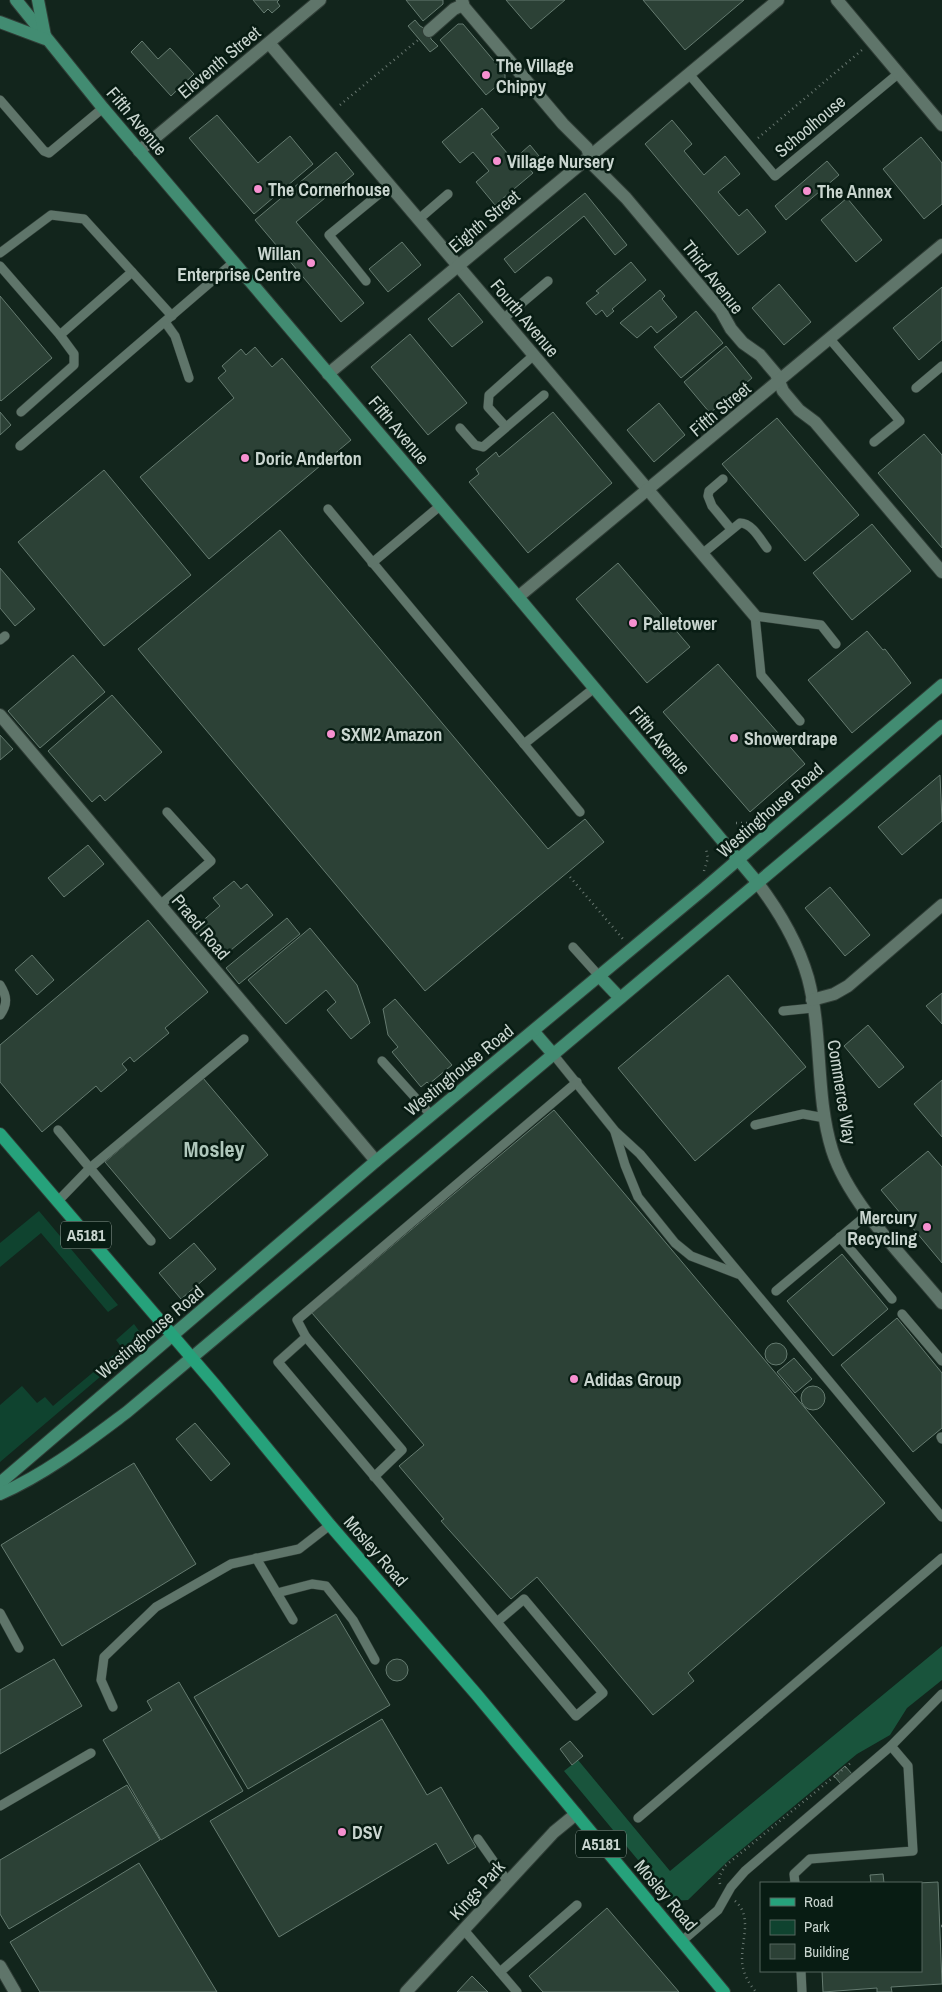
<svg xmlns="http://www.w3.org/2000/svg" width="942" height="1992" font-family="'Archivo Narrow',sans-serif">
	<rect width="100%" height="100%" fill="#12251c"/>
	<g fill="#0f432f">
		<polygon points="39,1211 118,1305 108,1312 41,1233 0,1267 0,1243"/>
		<polygon points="134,1324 142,1335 140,1345 129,1356 127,1354 0,1462 0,1405 22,1386 37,1403 45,1397 53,1406 122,1348 116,1340"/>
	</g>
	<polygon fill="#19543c" points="942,1646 942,1680 907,1708 890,1735 857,1754 730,1859 688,1900 672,1901 564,1771 578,1760 670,1871"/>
	<g fill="#2c4136" stroke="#657b70">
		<polygon points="253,0 279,0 277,2 280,6 272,13 268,9 264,13"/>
		<polygon points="406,0 443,0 443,4 423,21"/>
		<polygon points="506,0 565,0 531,29"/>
		<polygon points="643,0 744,0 685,50"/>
		<polygon points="415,20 420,26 429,31 431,39 438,46 430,52 408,26"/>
		<polygon points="458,24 463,24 505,74 505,79 486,95 440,40"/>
		<polygon points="142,41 158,59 170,48 194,74 171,96 131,52"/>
		<polygon points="482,108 499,128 491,134 513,160 530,145 539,156 527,166 533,173 495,205 476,182 489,171 473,152 460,163 442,142"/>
		<polygon points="217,115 258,163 290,136 313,164 254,214 189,138"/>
		<polygon points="672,120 692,144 684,151 704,175 725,156 740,174 718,192 739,216 747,209 766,232 738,255 645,144"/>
		<polygon points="921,137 942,163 942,204 924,219 883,169"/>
		<polygon points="336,152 354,174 296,222 364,303 341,322 255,220"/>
		<polygon points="827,161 839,175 786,220 775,206"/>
		<polygon points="585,193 627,245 615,255 584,216 515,273 504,259"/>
		<polygon points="847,198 882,240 856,262 821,220"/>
		<polygon points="402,242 421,265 388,292 369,269"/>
		<polygon points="631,262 646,280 612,309 614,311 607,317 602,310 596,315 586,303 599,293 596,291"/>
		<polygon points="779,284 811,322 784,345 752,308"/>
		<polygon points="942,287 942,340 919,360 893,328"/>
		<polygon points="660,290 665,296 662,299 677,317 657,333 651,326 637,338 620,323"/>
		<polygon points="459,293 483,322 452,347 428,319"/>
		<polygon points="0,296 52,358 1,401 0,400"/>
		<polygon points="696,311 723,343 681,378 654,347"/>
		<polygon points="410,334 467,403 428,435 371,367"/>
		<polygon points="726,346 752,378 710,413 684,382"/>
		<polygon points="255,347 272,367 282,358 351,440 209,559 140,477 234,398 218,378 226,371 222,366 241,349 246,355"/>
		<polygon points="659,403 685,435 654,462 627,430"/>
		<polygon points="0,412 11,425 0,435"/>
		<polygon points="553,412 612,483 528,553 469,482 479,474 476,469 496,452 499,457"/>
		<polygon points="777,418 859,515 805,561 722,464"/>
		<polygon points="924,434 942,455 942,548 878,473"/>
		<polygon points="104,470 191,575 104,646 18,542"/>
		<polygon points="872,524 911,571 852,620 813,573"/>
		<polygon points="280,530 548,849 585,819 604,842 425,991 138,649"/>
		<polygon points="618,563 690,647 647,683 576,599"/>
		<polygon points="0,568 35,609 15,626 0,608"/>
		<polygon points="867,631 883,650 885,649 911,683 852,733 808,680"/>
		<polygon points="73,655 105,692 40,748 8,711"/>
		<polygon points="718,664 805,764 750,812 663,712"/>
		<polygon points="112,695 162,752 105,801 100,795 92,802 48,751"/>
		<polygon points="0,735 13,749 0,760"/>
		<polygon points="940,775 942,821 902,855 878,827"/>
		<polygon points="88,845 104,864 64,897 48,878"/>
		<polygon points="234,881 241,889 247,884 273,915 219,960 193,929 220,906 213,898"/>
		<polygon points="830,887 870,935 845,956 805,908"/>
		<polygon points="287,918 300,934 239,984 226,968"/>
		<polygon points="148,920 208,992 165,1028 169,1033 134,1062 130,1057 122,1064 127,1070 101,1092 96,1086 42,1132 0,1082 0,1045"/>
		<polygon points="310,928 357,985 370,1023 351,1039 327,1010 336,1002 326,990 286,1024 248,980"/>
		<polygon points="32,955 54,980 37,995 15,970"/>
		<polygon points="728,975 806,1067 695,1161 618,1068"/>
		<polygon points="942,993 942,1024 926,1006"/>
		<polygon points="395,999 452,1065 429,1084 427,1082 421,1087 392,1052 398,1047 388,1035 383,1009"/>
		<polygon points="868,1025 904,1067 879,1088 844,1046"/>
		<polygon points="203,1078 268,1155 170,1239 105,1162"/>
		<polygon points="942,1080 942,1137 914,1104"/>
		<polygon points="554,1110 885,1503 688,1673 694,1681 653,1715 537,1577 511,1599 441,1521 444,1519 399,1466 424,1445 312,1313"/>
		<polygon points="928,1151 942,1167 942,1263 881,1190"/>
		<polygon points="194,1243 216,1269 181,1299 159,1273"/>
		<polygon points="842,1254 888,1309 833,1356 787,1301"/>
		<polygon points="897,1318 942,1373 942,1428 913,1452 841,1365"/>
		<circle cx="776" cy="1354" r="11"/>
		<polygon points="794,1358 812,1379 795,1393 777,1372"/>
		<circle cx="813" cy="1398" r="12"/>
		<polygon points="195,1423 230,1464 211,1481 176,1439"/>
		<polygon points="134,1463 196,1564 62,1646 1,1545"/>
		<polygon points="336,1614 390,1705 248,1789 194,1697"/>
		<circle cx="397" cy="1670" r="11"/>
		<polygon points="54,1659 82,1706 0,1754 0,1690"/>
		<polygon points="179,1682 243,1791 161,1840 103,1740 152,1710 147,1701"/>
		<polygon points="382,1719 427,1795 441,1787 476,1847 448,1864 436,1843 279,1937 210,1821"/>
		<polygon points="570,1741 583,1756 572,1765 560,1749"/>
		<polygon points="845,1766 852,1774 841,1784 834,1776"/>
		<polygon points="127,1785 160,1840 9,1929 0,1914 0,1860"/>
		<polygon points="139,1863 217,1992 40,1992 10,1942"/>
		<polygon points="883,1874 884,1883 871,1883 870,1875"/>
		<polygon points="938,1882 942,1984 891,1987 892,1992 877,1992 877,1988 823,1992 822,1971 921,1971 921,1883 918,1883"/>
		<polygon points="607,1908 679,1992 543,1992 529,1976"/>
		<polygon points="472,1976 488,1992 457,1992"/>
	</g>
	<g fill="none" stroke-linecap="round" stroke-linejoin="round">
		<g stroke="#303e37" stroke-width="10">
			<g id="lane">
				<polyline points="689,74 775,176 899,73"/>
				<polyline points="0,100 44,151 49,153 103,108"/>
				<polyline points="419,219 448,194"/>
				<polyline points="0,253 51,215 84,219 172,316"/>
				<polyline points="0,266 60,335 132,272"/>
				<polyline points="366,281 329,235 390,185"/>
				<polyline points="503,319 548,281"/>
				<polyline points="165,322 175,336 189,378"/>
				<polyline points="829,338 900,421 874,442"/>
				<polyline points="916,388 942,366"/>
				<polyline points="21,412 74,365 74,354 60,335"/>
				<polyline points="506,427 488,407 489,395 534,355"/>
				<polyline points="460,428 475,445 483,447 544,395"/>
				<polyline points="20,446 234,262"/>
				<polyline points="723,479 709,491 708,496 712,506 731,529"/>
				<polyline points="328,509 524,744"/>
				<path d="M702,554l38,-31c12,0 20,16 27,25"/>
				<polyline points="372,563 441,505"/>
				<polyline points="0,640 5,636"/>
				<polyline points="800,721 761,675 755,616 821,625 836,644"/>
				<polyline points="580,812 524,744 593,689"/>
				<polyline points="160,905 211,861 167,812"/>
				<polyline points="573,947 600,977"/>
				<path d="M0,985c7,11 8,19 0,30"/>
				<polyline points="783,1011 813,1008"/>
				<polyline points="553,1054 615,1131 640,1154 942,1517"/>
				<polyline points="382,1061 431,1115"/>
				<polyline points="755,1125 803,1114 825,1118"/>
				<polyline points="58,1130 151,1241"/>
				<polyline points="615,1132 625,1165 638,1197 675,1243 691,1256 738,1274"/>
				<polyline points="57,1202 90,1168 244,1039"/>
				<polyline points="840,1237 892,1299"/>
				<polyline points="776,1291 868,1214"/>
				<polyline points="902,1314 942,1361"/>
				<polyline points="306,1337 402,1450 374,1477"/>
				<polyline points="941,1437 942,1439"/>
				<polyline points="256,1558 293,1620"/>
				<polyline points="277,1593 312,1584 326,1586 353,1620 375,1660"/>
				<polyline points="0,1613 19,1648"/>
				<path d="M497,1622l27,-23 79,94 -27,23c-100,-118 -199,-236 -298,-354l28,-25 -9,-17 280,-238"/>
				<polyline points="113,1707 101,1680 104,1657 156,1607 231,1564 299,1549 330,1525"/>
				<polyline points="0,1806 91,1753"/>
				<polyline points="638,1818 942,1558"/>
				<polyline points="478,1839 508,1882"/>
				<polyline points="795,1883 794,1874 810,1859 913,1851 908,1766 891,1746"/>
				<polyline points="464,1930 517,1992"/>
				<polyline points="682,1941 718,1910 731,1887 745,1871 891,1746 942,1694"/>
				<polyline points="801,1971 802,1992"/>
				<polyline points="500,1972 577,1905"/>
			</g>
		</g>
		<g stroke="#303e37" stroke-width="14">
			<g id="street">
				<polyline points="462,0 464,7 563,124 587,148 593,165 626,198 721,311 731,329 743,343 760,355 776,374 783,391 799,410 815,422 942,572"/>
				<polyline points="837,0 942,125"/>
				<polyline points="429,31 454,9 463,5"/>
				<polyline points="269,43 755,616"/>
				<polyline points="139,151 320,0"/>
				<polyline points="328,374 778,0"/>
				<polyline points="518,597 942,245"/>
				<polyline points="0,715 376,1161"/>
				<path d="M757,882c22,29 41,61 51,96 15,56 7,117 24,172 17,54 74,109 110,153"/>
				<polyline points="812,1000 834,994 848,986 942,905"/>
				<polyline points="0,1966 15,1992"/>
				<polyline points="406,1992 554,1832 576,1814"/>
			</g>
		</g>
		<g stroke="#303e37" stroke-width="14">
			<g id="secondary">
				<polyline points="16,0 103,108 518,597 757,882"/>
				<polyline points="38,0 45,36"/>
				<polyline points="0,22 45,39"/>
				<polyline points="600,977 620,998"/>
				<polyline points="534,1032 553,1054"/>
				<polyline points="0,1483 376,1161 705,888 942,685"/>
				<path d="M0,1494c46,-20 87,-52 127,-82l721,-605 94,-81"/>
			</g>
		</g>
		<g stroke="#303e37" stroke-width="14">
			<polyline id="primary" points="0,1134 215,1385 330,1525 477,1695 724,1992"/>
		</g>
		<g stroke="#687770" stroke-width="2.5" stroke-dasharray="1 4" stroke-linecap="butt">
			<polyline points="340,105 418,40"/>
			<polyline points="758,138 862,50"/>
			<polyline points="736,823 760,823"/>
			<polyline points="704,871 708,858 706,849"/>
			<polyline points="570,877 623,939"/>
			<polyline points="171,1304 180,1306 186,1305"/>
			<polyline points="720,1884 719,1877 725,1866 852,1762"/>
			<path d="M735,1901c20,17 3,45 8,67 2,9 7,17 13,24"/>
			<polyline points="941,1926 942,1926"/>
		</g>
		<use href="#lane" stroke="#5f756a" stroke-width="9"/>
		<use href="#street" stroke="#5f756a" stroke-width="12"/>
		<use href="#secondary" stroke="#428c72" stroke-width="12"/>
		<use href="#primary" stroke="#26a27b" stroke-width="12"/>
	</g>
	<g fill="#f690d0" stroke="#081c13" stroke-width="2">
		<circle cx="486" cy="75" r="5"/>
		<circle cx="497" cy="161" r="5"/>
		<circle cx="258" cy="189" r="5"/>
		<circle cx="807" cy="191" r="5"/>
		<circle cx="311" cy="263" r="5"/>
		<circle cx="245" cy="458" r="5"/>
		<circle cx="633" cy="623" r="5"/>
		<circle cx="331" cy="734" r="5"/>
		<circle cx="734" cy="738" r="5"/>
		<circle cx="927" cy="1227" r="5"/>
		<circle cx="574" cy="1379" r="5"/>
		<circle cx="342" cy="1832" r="5"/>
	</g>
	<g text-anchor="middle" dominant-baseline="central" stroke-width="5" stroke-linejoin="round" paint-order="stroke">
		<g fill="#081c13" stroke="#8f9e97" stroke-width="1">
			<rect x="61" y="1221.5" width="50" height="27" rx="4"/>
			<rect x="576" y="1830.5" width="50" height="27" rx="4"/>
		</g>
		<g font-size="16" font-weight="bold" fill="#c9d5cf">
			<text x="86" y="1235">A5181</text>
			<text x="601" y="1844">A5181</text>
		</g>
		<g font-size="18" fill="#c9d5cf" stroke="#081c13">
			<text transform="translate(219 62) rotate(-40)">Eleventh Street</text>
			<text transform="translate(137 121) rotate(50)">Fifth Avenue</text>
			<text transform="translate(810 126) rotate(-40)">Schoolhouse</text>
			<text transform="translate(484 221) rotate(-40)">Eighth Street</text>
			<text transform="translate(713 277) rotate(52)">Third Avenue</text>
			<text transform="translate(525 318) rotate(50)">Fourth Avenue</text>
			<text transform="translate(720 409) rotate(-40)">Fifth Street</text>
			<text transform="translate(399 430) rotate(50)">Fifth Avenue</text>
			<text transform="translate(660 740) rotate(50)">Fifth Avenue</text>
			<text transform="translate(770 810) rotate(-41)">Westinghouse Road</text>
			<text transform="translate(201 927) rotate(50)">Praed Road</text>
			<text transform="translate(459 1070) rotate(-39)">Westinghouse Road</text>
			<text transform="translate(842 1092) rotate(81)">Commerce Way</text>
			<text transform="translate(150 1332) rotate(-40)">Westinghouse Road</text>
			<text transform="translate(376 1551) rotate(49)">Mosley Road</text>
			<text transform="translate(477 1890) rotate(-48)">Kings Park</text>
			<text transform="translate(666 1895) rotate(50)">Mosley Road</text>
		</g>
		<g font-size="18" font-weight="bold" fill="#c9d5cf" stroke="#081c13" text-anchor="start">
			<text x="496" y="65">The Village<tspan x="496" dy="21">Chippy</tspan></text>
			<text x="507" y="161">Village Nursery</text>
			<text x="268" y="189">The Cornerhouse</text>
			<text x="817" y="191">The Annex</text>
			<text x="301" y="253" text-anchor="end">Willan<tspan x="301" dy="21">Enterprise Centre</tspan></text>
			<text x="255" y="458">Doric Anderton</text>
			<text x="643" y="623">Palletower</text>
			<text x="341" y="734">SXM2 Amazon</text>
			<text x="744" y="738">Showerdrape</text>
			<text x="917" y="1217" text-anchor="end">Mercury<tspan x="917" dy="21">Recycling</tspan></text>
			<text x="584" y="1379">Adidas Group</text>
			<text x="352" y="1832">DSV</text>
		</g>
		<g font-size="22" font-weight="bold" fill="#b0c8bc" stroke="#081c13">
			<text x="214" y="1149">Mosley</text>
		</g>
	</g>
	<rect x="760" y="1882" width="162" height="90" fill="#081c13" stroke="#55665e"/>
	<rect x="770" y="1898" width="25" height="8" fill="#26a27b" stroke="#55665e"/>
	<text x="804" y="1907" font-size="15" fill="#c9d5cf">Road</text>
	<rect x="770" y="1920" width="25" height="15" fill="#0f432f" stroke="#55665e"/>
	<text x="804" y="1932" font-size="15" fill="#c9d5cf">Park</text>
	<rect x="770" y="1944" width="25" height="15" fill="#2c4136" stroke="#55665e"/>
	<text x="804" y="1957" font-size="15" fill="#c9d5cf">Building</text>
</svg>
